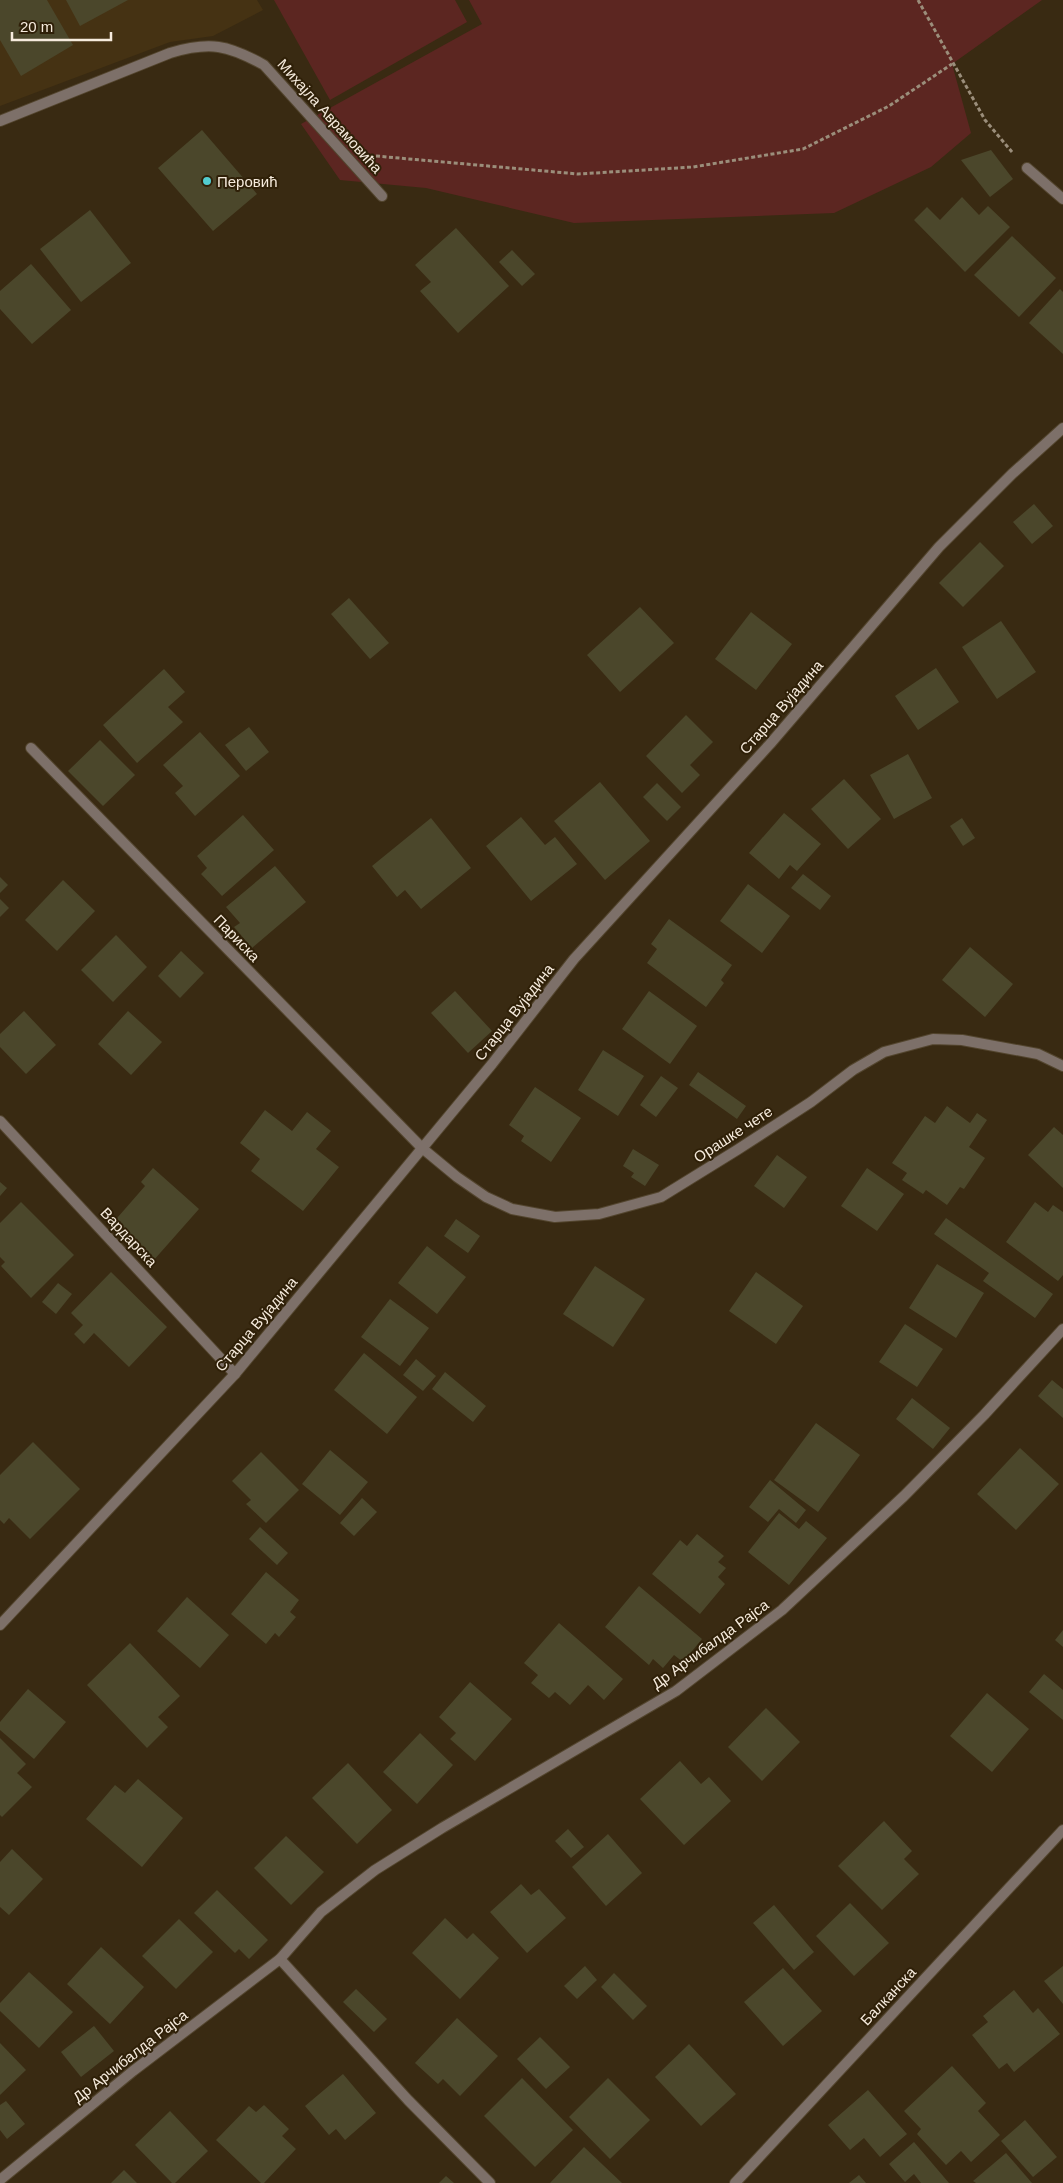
<svg xmlns="http://www.w3.org/2000/svg" width="1063" height="2183" font-family="Helvetica,sans-serif">
	<rect width="100%" height="100%" fill="#392a12"/>
	<polygon fill="#453213" points="0,0 257,0 263,10 213,36 170,42 0,106"/>
	<g fill="#5c2621">
		<polygon points="274,0 455,0 467,22 330,100"/>
		<polygon points="469,0 1042,0 952,64 971,133 931,167 834,213 574,223 426,188 340,180 301,124 482,24"/>
	</g>
	<g fill="#4b472b">
		<polygon points="0,0 47,0 73,45 21,76 0,40"/>
		<polygon points="66,0 128,0 80,26"/>
		<polygon points="202,130 257,194 213,231 158,168"/>
		<polygon points="991,150 1013,179 990,197 961,160"/>
		<polygon points="962,197 979,215 988,206 1010,227 965,272 914,220 927,207 940,220"/>
		<polygon points="90,210 131,263 81,302 40,249"/>
		<polygon points="456,228 509,286 458,333 420,291 431,282 415,265"/>
		<polygon points="1012,236 1056,278 1019,317 974,275"/>
		<polygon points="512,250 535,274 522,286 499,262"/>
		<polygon points="31,264 71,310 32,344 0,309 0,291"/>
		<polygon points="1060,289 1063,292 1063,354 1029,323"/>
		<polygon points="1034,504 1053,526 1032,544 1013,522"/>
		<polygon points="980,542 1004,566 963,607 939,583"/>
		<polygon points="349,598 389,643 370,659 331,614"/>
		<polygon points="640,607 674,643 620,692 587,655"/>
		<polygon points="751,612 792,644 756,690 715,659"/>
		<polygon points="1001,621 1036,672 997,699 962,647"/>
		<polygon points="936,668 959,702 918,730 895,696"/>
		<polygon points="164,669 185,692 168,707 183,722 137,763 103,725"/>
		<polygon points="686,715 713,742 690,765 700,775 682,793 646,756"/>
		<polygon points="249,727 269,752 246,771 225,745"/>
		<polygon points="200,732 240,776 195,816 175,793 183,786 163,765"/>
		<polygon points="100,740 135,775 103,806 68,771"/>
		<polygon points="908,754 932,798 894,819 870,775"/>
		<polygon points="844,779 881,819 848,849 811,809"/>
		<polygon points="600,782 650,841 605,880 554,821"/>
		<polygon points="657,783 681,807 667,821 643,797"/>
		<polygon points="784,813 821,844 797,871 790,865 779,879 749,853"/>
		<polygon points="243,815 274,850 222,896 201,874 207,868 197,856"/>
		<polygon points="521,817 545,845 555,837 577,864 531,901 486,846"/>
		<polygon points="431,818 471,868 421,909 405,890 397,897 372,866"/>
		<polygon points="962,818 975,838 963,846 950,826"/>
		<polygon points="275,866 306,902 252,948 234,927 240,923 226,907"/>
		<polygon points="803,874 831,896 820,910 791,888"/>
		<polygon points="0,877 8,885 0,893"/>
		<polygon points="63,880 95,911 57,951 25,920"/>
		<polygon points="748,884 790,916 762,953 720,921"/>
		<polygon points="0,899 9,908 0,917"/>
		<polygon points="669,919 732,965 721,980 724,983 706,1007 647,963 657,949 651,944"/>
		<polygon points="116,935 147,967 113,1002 81,970"/>
		<polygon points="970,947 1013,984 985,1017 942,980"/>
		<polygon points="181,951 204,973 180,998 158,976"/>
		<polygon points="455,991 492,1031 468,1053 431,1013"/>
		<polygon points="649,991 697,1026 670,1064 622,1029"/>
		<polygon points="24,1011 56,1045 26,1074 0,1047 0,1034"/>
		<polygon points="128,1011 162,1042 131,1075 98,1044"/>
		<polygon points="603,1050 644,1076 618,1116 578,1090"/>
		<polygon points="698,1072 746,1106 737,1119 689,1085"/>
		<polygon points="661,1076 678,1088 656,1117 640,1105"/>
		<polygon points="535,1087 581,1118 551,1162 521,1141 524,1136 509,1125"/>
		<polygon points="947,1106 970,1123 977,1113 987,1120 969,1147 985,1158 964,1189 960,1187 947,1205 926,1190 923,1194 902,1180 907,1173 892,1163 925,1116 935,1123"/>
		<polygon points="265,1110 292,1131 307,1112 331,1131 316,1149 339,1167 303,1211 251,1171 260,1159 240,1143"/>
		<polygon points="1054,1127 1063,1135 1063,1188 1028,1155"/>
		<polygon points="633,1149 659,1165 645,1186 631,1177 634,1173 623,1166"/>
		<polygon points="777,1155 807,1177 784,1208 754,1186"/>
		<polygon points="153,1168 199,1209 153,1261 111,1225 145,1186 141,1182"/>
		<polygon points="867,1168 904,1194 877,1231 841,1206"/>
		<polygon points="0,1182 7,1188 0,1196"/>
		<polygon points="21,1202 74,1255 31,1298 1,1266 5,1262 0,1257 0,1223"/>
		<polygon points="1035,1202 1048,1212 1053,1205 1063,1212 1063,1275 1058,1281 1006,1242"/>
		<polygon points="946,1218 1053,1294 1035,1318 983,1281 989,1273 934,1234"/>
		<polygon points="456,1219 480,1236 468,1253 444,1236"/>
		<polygon points="427,1246 466,1277 437,1314 398,1283"/>
		<polygon points="937,1264 984,1293 956,1338 909,1308"/>
		<polygon points="595,1266 645,1299 613,1347 563,1314"/>
		<polygon points="111,1272 167,1327 129,1367 94,1333 84,1344 74,1334 83,1325 71,1313"/>
		<polygon points="756,1272 803,1306 776,1344 729,1311"/>
		<polygon points="58,1283 72,1294 56,1314 42,1302"/>
		<polygon points="390,1299 429,1328 400,1366 361,1337"/>
		<polygon points="905,1324 943,1349 917,1387 879,1362"/>
		<polygon points="364,1353 417,1397 387,1434 334,1390"/>
		<polygon points="416,1359 436,1376 423,1391 403,1375"/>
		<polygon points="445,1372 486,1406 473,1422 432,1389"/>
		<polygon points="1052,1380 1063,1389 1063,1418 1038,1396"/>
		<polygon points="912,1398 950,1428 933,1449 896,1419"/>
		<polygon points="816,1423 860,1455 818,1512 774,1480"/>
		<polygon points="33,1442 80,1489 30,1539 9,1518 4,1524 0,1520 0,1475"/>
		<polygon points="1020,1448 1059,1484 1016,1530 977,1494"/>
		<polygon points="330,1450 368,1482 340,1515 302,1484"/>
		<polygon points="261,1452 299,1490 266,1523 246,1504 251,1500 232,1481"/>
		<polygon points="770,1480 806,1510 796,1523 779,1509 768,1522 749,1507"/>
		<polygon points="362,1498 377,1512 354,1536 340,1523"/>
		<polygon points="779,1513 799,1529 806,1521 827,1538 789,1585 748,1552"/>
		<polygon points="260,1527 288,1553 277,1565 249,1539"/>
		<polygon points="697,1534 724,1556 718,1562 726,1568 718,1577 725,1584 700,1614 652,1574 680,1540 687,1546"/>
		<polygon points="266,1572 299,1600 290,1612 296,1617 279,1637 275,1633 266,1644 231,1614"/>
		<polygon points="639,1586 702,1639 683,1662 674,1655 663,1668 653,1659 649,1665 605,1627"/>
		<polygon points="187,1597 229,1635 200,1668 157,1631"/>
		<polygon points="559,1623 623,1679 604,1700 588,1685 570,1705 555,1692 549,1698 531,1683 538,1675 524,1663"/>
		<polygon points="1063,1630 1063,1647 1055,1640"/>
		<polygon points="130,1643 180,1696 158,1717 168,1727 147,1748 87,1685"/>
		<polygon points="1044,1674 1063,1690 1063,1720 1029,1692"/>
		<polygon points="470,1682 512,1719 475,1761 450,1739 456,1733 439,1717"/>
		<polygon points="28,1689 66,1722 34,1759 0,1730 0,1722"/>
		<polygon points="987,1693 1029,1729 992,1772 950,1736"/>
		<polygon points="766,1708 800,1742 762,1781 728,1747"/>
		<polygon points="420,1733 453,1765 417,1804 383,1772"/>
		<polygon points="0,1738 26,1764 17,1773 32,1787 2,1817 0,1815"/>
		<polygon points="680,1761 701,1784 709,1777 731,1801 684,1845 640,1799"/>
		<polygon points="348,1763 392,1810 357,1844 312,1798"/>
		<polygon points="138,1779 183,1818 142,1867 86,1819 115,1785 125,1793"/>
		<polygon points="884,1821 912,1851 904,1859 919,1874 882,1910 838,1866"/>
		<polygon points="568,1829 584,1847 571,1858 555,1841"/>
		<polygon points="608,1834 642,1873 606,1906 572,1867"/>
		<polygon points="286,1836 324,1872 291,1905 254,1868"/>
		<polygon points="12,1849 43,1879 9,1915 0,1907 0,1862"/>
		<polygon points="521,1884 531,1895 539,1889 566,1918 527,1953 490,1912"/>
		<polygon points="217,1890 268,1940 249,1959 239,1949 235,1953 194,1913"/>
		<polygon points="850,1903 889,1943 854,1976 816,1936"/>
		<polygon points="774,1905 814,1952 794,1970 753,1923"/>
		<polygon points="445,1918 467,1939 473,1933 499,1958 460,1999 412,1953"/>
		<polygon points="179,1919 213,1952 176,1989 142,1956"/>
		<polygon points="101,1947 144,1987 110,2024 67,1984"/>
		<polygon points="585,1966 597,1980 577,1999 564,1986"/>
		<polygon points="1063,1966 1063,2004 1044,1981"/>
		<polygon points="783,1968 822,2011 783,2046 744,2002"/>
		<polygon points="29,1972 73,2012 39,2048 0,2011 0,2003"/>
		<polygon points="614,1973 647,2006 633,2020 601,1987"/>
		<polygon points="356,1989 387,2019 374,2032 343,2002"/>
		<polygon points="1014,1990 1033,2013 1038,2008 1060,2034 1014,2072 1007,2063 999,2069 972,2035 988,2022 983,2016"/>
		<polygon points="457,2018 498,2056 460,2096 443,2079 438,2084 415,2063"/>
		<polygon points="94,2026 114,2051 81,2077 61,2052"/>
		<polygon points="540,2037 570,2067 546,2089 517,2059"/>
		<polygon points="0,2043 26,2070 0,2095"/>
		<polygon points="689,2044 736,2094 701,2126 655,2077"/>
		<polygon points="952,2066 986,2103 978,2111 1000,2135 971,2162 961,2151 946,2165 917,2134 921,2129 904,2111"/>
		<polygon points="343,2074 376,2113 345,2140 336,2129 329,2135 305,2106"/>
		<polygon points="522,2078 573,2130 535,2167 484,2116"/>
		<polygon points="608,2078 650,2120 610,2159 569,2117"/>
		<polygon points="868,2090 907,2134 880,2157 864,2138 850,2150 828,2125"/>
		<polygon points="6,2101 25,2124 7,2139 0,2130 0,2105"/>
		<polygon points="264,2105 289,2129 282,2136 296,2149 264,2183 261,2183 216,2140 249,2106 256,2112"/>
		<polygon points="170,2111 208,2151 175,2183 172,2183 135,2145"/>
		<polygon points="1025,2120 1057,2157 1033,2177 1001,2141"/>
		<polygon points="914,2142 949,2183 921,2183 914,2174 905,2182 889,2164"/>
		<polygon points="584,2147 622,2183 550,2183"/>
		<polygon points="1006,2153 1032,2183 976,2183 973,2181"/>
		<polygon points="124,2170 137,2183 111,2183"/>
		<polygon points="859,2175 866,2183 849,2183"/>
		<polygon points="446,2176 454,2183 439,2183"/>
	</g>
	<g fill="none" stroke-linecap="round" stroke-linejoin="round">
		<g stroke="#53452e" stroke-width="12">
			<g id="minor">
				<path d="M0,121l170,-68c40,-12 58,-8 94,12l118,131"/>
				<polyline points="1027,168 1063,199"/>
				<polyline points="31,748 422,1148 457,1177 486,1197 512,1209 555,1217 599,1214 661,1197 737,1150 811,1102 853,1070 884,1052 933,1039 962,1040 1038,1054 1063,1066"/>
				<polyline points="0,1121 235,1374"/>
				<polyline points="0,1625 235,1374 492,1064 574,959 770,744 939,547 1012,474 1063,428"/>
				<polyline points="280,1959 408,2100 490,2183"/>
				<polyline points="0,2180 133,2071 280,1959 321,1912 375,1870 442,1828 676,1691 782,1610 904,1496 984,1415 1063,1329"/>
				<polyline points="735,2183 1063,1830"/>
			</g>
		</g>
		<g stroke="#9b8e7b" stroke-width="3" stroke-dasharray="4 2.5" stroke-linecap="butt">
			<polyline points="918,0 985,120 1012,152"/>
			<polyline points="376,156 578,174 693,167 803,149 889,106 952,64"/>
		</g>
		<use href="#minor" stroke="#7d7069" stroke-width="10"/>
	</g>
	<circle fill="#52cdd0" stroke="#2f2008" stroke-width="2" cx="207" cy="181" r="5"/>
	<g text-anchor="middle" dominant-baseline="central" stroke-width="4" stroke-linejoin="round" paint-order="stroke">
		<g font-size="15" fill="#f6ebdd" stroke="#2f2008">
			<text transform="translate(330 116) rotate(48)">Михајла Аврамовића</text>
			<text transform="translate(781 707) rotate(-49)">Старца Вујадина</text>
			<text transform="translate(237 938) rotate(46)">Париска</text>
			<text transform="translate(514 1012) rotate(-52)">Старца Вујадина</text>
			<text transform="translate(733 1134) rotate(-33)">Орашке чете</text>
			<text transform="translate(129 1237) rotate(47)">Вардарска</text>
			<text transform="translate(256 1324) rotate(-50)">Старца Вујадина</text>
			<text transform="translate(710 1644) rotate(-36)">Др Арчибалда Рајса</text>
			<text transform="translate(888 1996) rotate(-47)">Балканска</text>
			<text transform="translate(130 2056) rotate(-38)">Др Арчибалда Рајса</text>
		</g>
		<g font-size="15" fill="#f6ebdd" stroke="#2f2008" text-anchor="start">
			<text x="217" y="181">Перовић</text>
		</g>
	</g>
	<path d="M12 32v8h99v-8" fill="none" stroke="#f6ebdd" stroke-width="2.5"/>
	<text x="20" y="32" font-size="15" fill="#f6ebdd" stroke="#2f2008" stroke-width="4" paint-order="stroke">20 m</text>
</svg>
